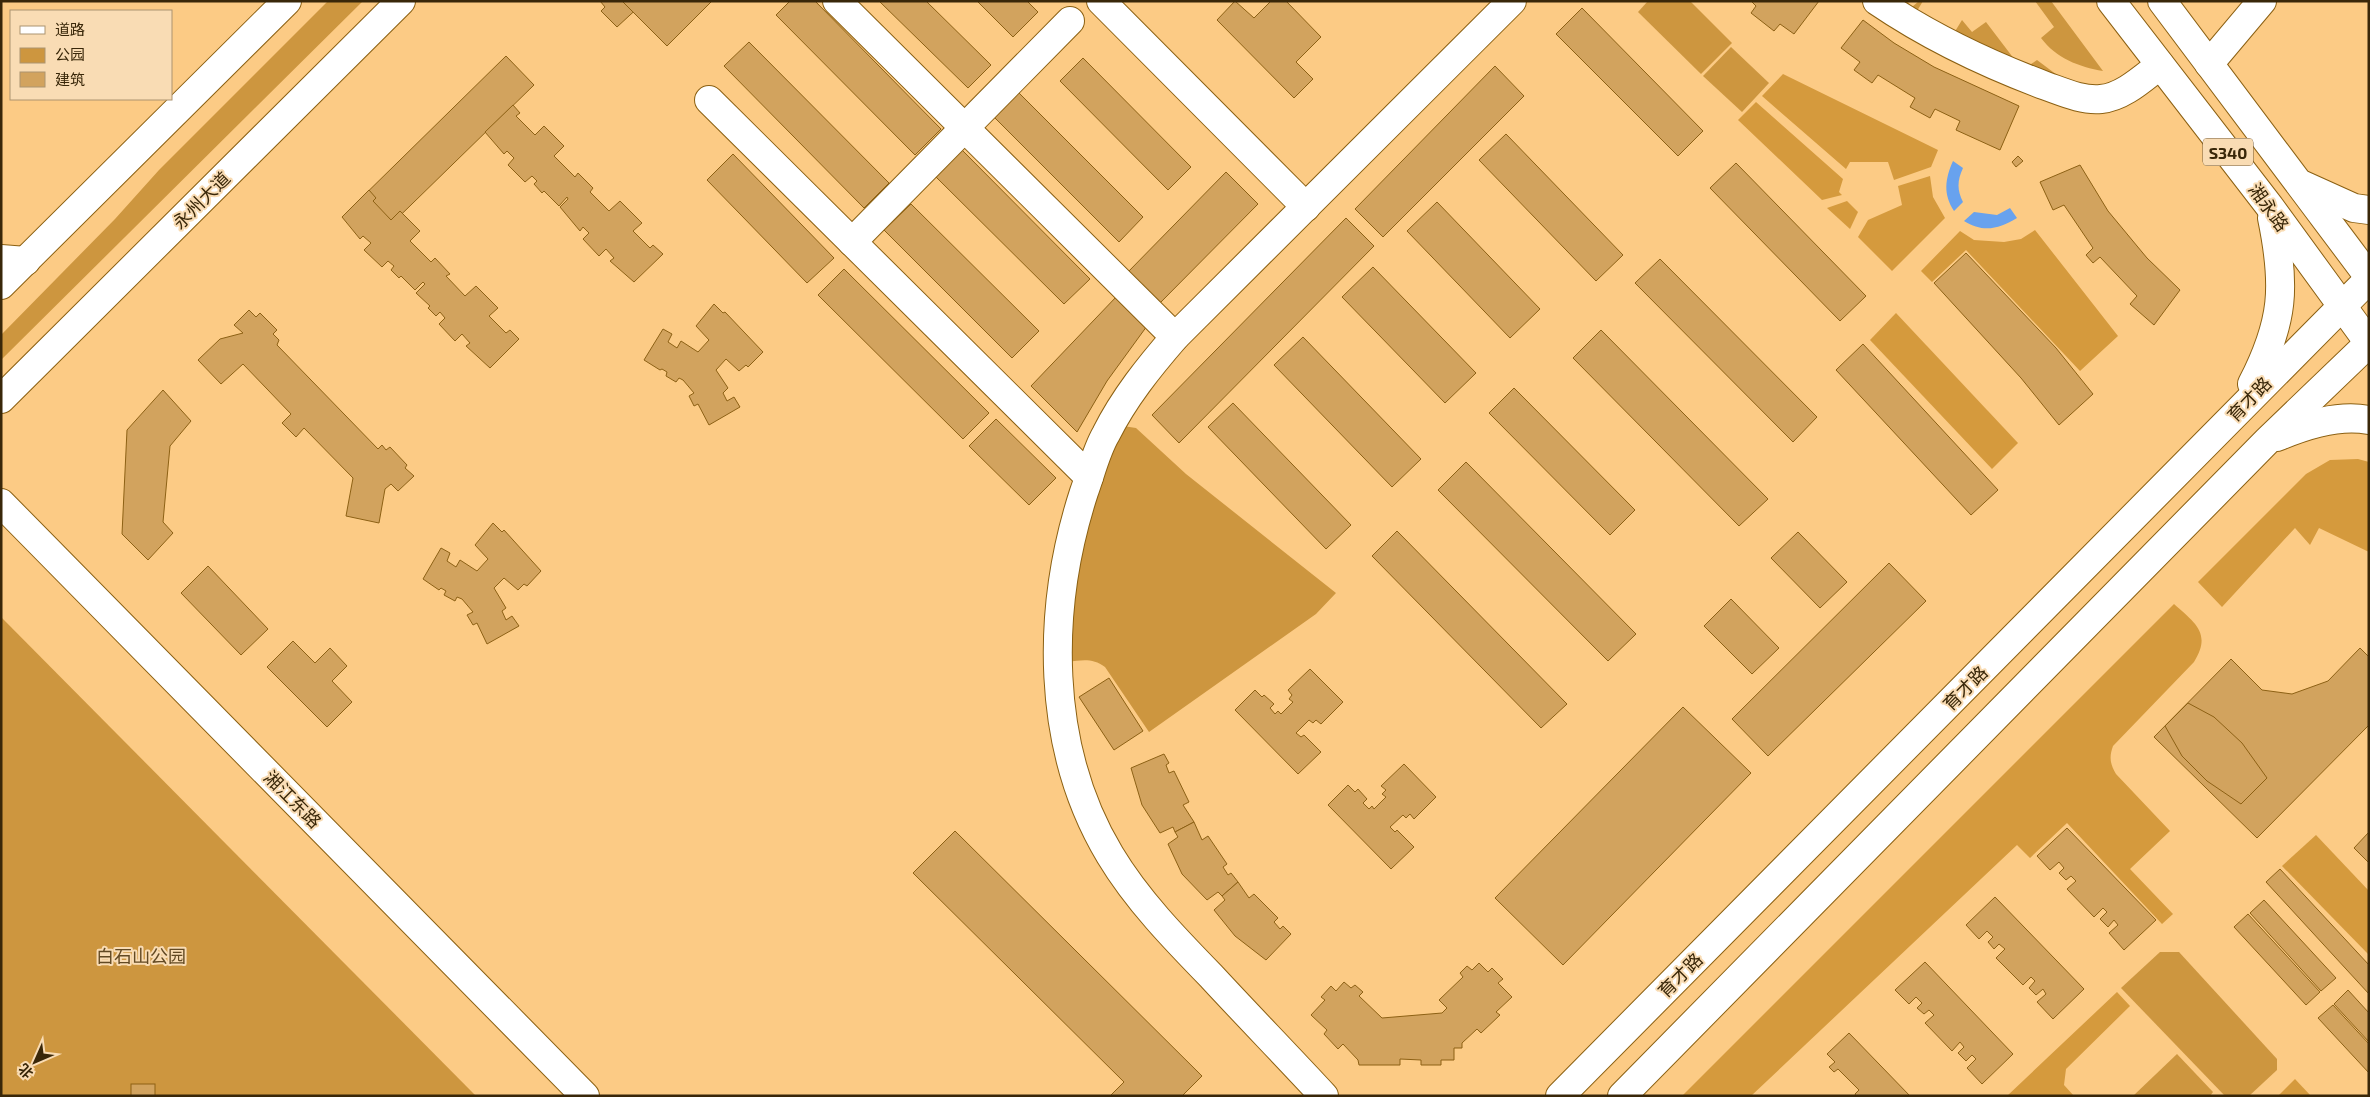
<svg xmlns="http://www.w3.org/2000/svg" width="2370" height="1097" font-family="'Exo 2','Noto Sans SC',sans-serif">
	<rect width="100%" height="100%" fill="#fccb85"/>
	<g fill="#cd963f">
		<polygon points="328,1 363,1 1,360 1,335 115,219 159,170"/>
		<polygon points="1648,1 1690,1 1732,43 1701,74 1638,12"/>
		<path d="M1891,1h16l5,6 7,-6h4l-6,10 37,22 8,-13 10,12 14,-10 35,46 3,1 13,-9 20,15 33,15c-70,-17 -141,-46 -199,-89z"/>
		<path d="M2035,1h16l52,70c-24,-4 -47,-13 -62,-33l13,-11z"/>
		<polygon points="1731,47 1769,83 1742,112 1703,76"/>
		<path d="M1123,426l13,2 50,46 150,119 -20,21 -167,118 -44,-65c-12,-9 -23,-7 -37,-5l1,-53 18,-97z"/>
		<polygon points="1,617 476,1096 1,1096"/>
		<polygon points="2160,952 2179,952 2277,1059 2277,1070 2249,1096 2225,1096 2121,988"/>
		<polygon points="2177,1054 2213,1092 2210,1096 2133,1096"/>
	</g>
	<g fill="#d59a3d">
		<polygon points="1783,74 1938,150 1931,167 1894,180 1888,162 1850,162 1846,169 1762,96"/>
		<polygon points="1756,102 1843,179 1839,192 1842,195 1822,200 1738,120"/>
		<polygon points="1930,176 1933,197 1945,218 1892,271 1858,237 1868,220 1902,205 1898,186"/>
		<polygon points="1847,201 1858,212 1850,229 1827,208"/>
		<polygon points="2035,230 2118,336 2080,371 1966,250 1932,282 1921,271 1960,231 1974,240 2004,242 2021,239"/>
		<polygon points="1896,313 2018,443 1992,469 1870,340"/>
		<polygon points="2358,459 2369,462 2369,552 2319,528 2310,545 2295,528 2222,607 2198,582 2306,474 2330,460"/>
		<path d="M2174,604c21,19 38,29 20,58l-81,84c-4,11 -3,18 3,28l54,57 -40,38 43,45 -11,10 -95,-101 -37,35 -13,-13 -266,251h-69z"/>
		<polygon points="2316,835 2369,891 2369,955 2282,866"/>
		<polygon points="2117,992 2130,1006 2066,1069 2064,1085 2074,1096 2007,1096"/>
		<polygon points="2295,1079 2311,1096 2278,1096"/>
	</g>
	<g fill="#68a2ee">
		<path d="M1953,161l10,7c-6,13 -6,22 0,34l-9,9c-11,-17 -9,-32 -1,-50z"/>
		<path d="M2010,208l7,10c-18,11 -34,15 -53,3l10,-9 23,3z"/>
	</g>
	<g fill="#d2a35e" stroke="#8d6115">
		<polygon points="600,1 712,1 675,37 663,24 657,29 641,13 646,8 642,4 617,27 601,11 605,7"/>
		<polygon points="622,1 712,1 667,46"/>
		<polygon points="790,1 815,1 941,129 915,155 776,15"/>
		<polygon points="879,1 926,1 991,65 968,88"/>
		<polygon points="977,1 1027,1 1038,12 1013,37"/>
		<polygon points="1235,1 1254,18 1271,1 1286,1 1321,37 1296,62 1313,79 1294,98 1217,20"/>
		<polygon points="1751,1 1819,1 1794,34 1780,24 1774,31 1751,13 1756,6"/>
		<polygon points="1582,8 1703,131 1678,156 1556,34"/>
		<polygon points="1863,20 1894,43 1934,67 2019,106 2000,150 1956,130 1960,121 1935,109 1930,118 1910,107 1915,98 1878,75 1872,83 1854,70 1860,62 1841,48"/>
		<polygon points="749,42 889,183 864,208 724,66"/>
		<polygon points="506,56 534,85 372,243 344,215"/>
		<polygon points="1083,58 1191,167 1168,190 1060,81"/>
		<polygon points="1495,66 1524,96 1383,237 1355,209"/>
		<polygon points="1016,90 1143,217 1119,242 991,114"/>
		<polygon points="513,105 520,113 516,116 535,135 544,126 564,146 554,156 575,177 578,173 593,188 590,192 609,211 620,201 642,223 633,231 650,248 653,245 663,254 634,282 610,261 614,258 606,249 599,256 583,239 589,233 583,227 580,231 560,207 568,199 567,197 559,206 544,191 542,193 534,184 537,181 532,176 525,182 508,165 514,158 507,151 504,154 485,132"/>
		<polygon points="1506,134 1623,255 1596,281 1479,160"/>
		<polygon points="962,150 1090,279 1064,304 936,177"/>
		<polygon points="733,154 834,258 807,283 707,180"/>
		<polygon points="2018,156 2023,161 2016,167 2012,162"/>
		<polygon points="1736,163 1866,296 1840,321 1710,188"/>
		<polygon points="2080,165 2108,211 2147,258 2180,290 2154,325 2130,304 2137,296 2100,257 2093,263 2086,255 2093,248 2064,205 2053,210 2040,182"/>
		<polygon points="1226,172 1258,204 1160,303 1128,272"/>
		<polygon points="369,190 376,198 373,201 391,220 400,211 420,231 410,241 431,262 435,258 450,274 446,276 465,296 476,286 498,308 489,316 506,333 510,330 519,339 490,368 466,346 470,343 462,334 455,341 439,324 445,318 440,312 436,316 428,308 430,306 416,293 425,284 423,282 415,290 401,276 399,278 391,270 394,266 388,261 382,267 364,250 371,243 363,236 360,239 342,217"/>
		<polygon points="1437,202 1540,309 1510,338 1407,231"/>
		<polygon points="911,204 1039,331 1012,358 884,230"/>
		<polygon points="1346,218 1374,246 1179,443 1152,415"/>
		<polygon points="1966,253 2056,348 2093,394 2059,425 2021,378 1934,283"/>
		<polygon points="1660,259 1817,417 1793,442 1635,283"/>
		<polygon points="1373,267 1476,373 1445,403 1342,297"/>
		<polygon points="844,269 989,413 963,439 818,295"/>
		<polygon points="1117,296 1147,326 1107,381 1077,432 1031,386"/>
		<polygon points="714,304 723,313 725,312 763,352 748,367 746,365 739,371 726,359 716,370 728,388 723,393 727,401 734,397 740,407 709,425 698,404 694,406 689,396 694,393 683,380 679,378 676,382 666,376 667,372 662,369 660,370 644,360 663,329 672,334 668,342 677,348 681,341 698,352 709,340 696,326"/>
		<polygon points="249,310 256,317 260,313 277,330 273,334 279,340 277,345 378,449 382,445 386,450 390,447 407,465 405,468 414,476 398,491 391,484 385,489 379,523 346,516 353,478 304,428 296,437 282,423 291,414 243,364 221,384 198,360 220,339 243,333 234,325"/>
		<polygon points="1601,330 1768,499 1739,526 1573,358"/>
		<polygon points="1303,337 1421,459 1392,487 1274,365"/>
		<polygon points="1863,344 1998,490 1971,515 1836,370"/>
		<polygon points="1514,388 1635,510 1610,535 1489,413"/>
		<polygon points="163,390 191,421 170,446 163,522 173,533 148,560 122,534 127,430"/>
		<polygon points="1233,403 1351,525 1326,549 1208,427"/>
		<polygon points="996,419 1056,478 1029,505 969,446"/>
		<polygon points="1466,462 1636,634 1608,661 1438,490"/>
		<polygon points="493,523 502,532 504,530 541,571 527,586 524,584 518,590 504,578 494,588 506,608 502,611 506,620 512,616 519,626 487,644 477,623 473,625 467,615 473,612 462,599 457,597 455,601 444,595 446,591 441,588 439,590 423,579 441,548 450,553 447,561 456,567 460,560 477,571 488,559 475,545"/>
		<polygon points="1397,531 1567,704 1541,728 1372,556"/>
		<polygon points="1798,532 1847,582 1820,608 1771,558"/>
		<polygon points="1889,563 1926,601 1768,756 1732,719"/>
		<polygon points="208,566 268,629 241,655 181,593"/>
		<polygon points="1731,599 1779,648 1752,674 1704,626"/>
		<polygon points="293,641 315,663 330,648 347,666 332,681 352,702 327,727 267,667"/>
		<polygon points="2360,648 2369,657 2369,725 2257,838 2154,737 2231,659 2262,690 2292,694 2328,681"/>
		<polygon points="1310,669 1343,702 1321,724 1316,720 1313,723 1309,720 1296,733 1301,737 1304,735 1321,752 1298,774 1235,710 1255,690 1262,697 1264,695 1274,704 1270,708 1275,714 1278,711 1281,714 1293,702 1289,699 1292,695 1288,690"/>
		<polygon points="1109,678 1143,731 1114,750 1079,697"/>
		<polygon points="2188,703 2214,717 2242,743 2267,778 2241,804 2207,781 2182,756 2165,726"/>
		<polygon points="1683,707 1751,773 1563,965 1495,898"/>
		<polygon points="1164,754 1169,763 1166,765 1169,773 1174,771 1189,802 1183,805 1194,822 1175,832 1173,827 1160,833 1142,805 1131,768"/>
		<polygon points="1404,764 1436,797 1414,819 1410,814 1406,818 1403,815 1390,827 1395,832 1397,830 1414,847 1391,869 1328,805 1348,785 1355,792 1358,789 1367,799 1363,803 1369,809 1372,806 1374,809 1386,797 1382,794 1386,790 1381,786"/>
		<polygon points="1194,822 1202,840 1208,836 1227,864 1223,867 1228,875 1231,873 1238,882 1222,896 1218,892 1207,900 1182,874 1168,844 1178,837 1175,832"/>
		<polygon points="2067,828 2156,920 2124,950 2109,933 2118,925 2114,920 2108,927 2100,919 2107,912 2103,908 2094,917 2067,889 2076,881 2071,876 2066,880 2059,873 2064,868 2059,862 2050,870 2037,856"/>
		<polygon points="955,831 1202,1076 1182,1096 1110,1096 1124,1082 913,873"/>
		<polygon points="2369,832 2369,863 2354,848"/>
		<polygon points="2280,869 2369,965 2369,994 2266,882"/>
		<polygon points="1238,882 1249,898 1254,894 1278,918 1274,922 1280,929 1283,926 1291,934 1266,960 1235,936 1214,910 1225,900 1222,896"/>
		<polygon points="1995,897 2084,989 2053,1019 2037,1002 2046,994 2043,989 2036,995 2029,988 2035,981 2031,977 2023,985 1996,958 2005,949 1999,944 1994,949 1988,942 1993,937 1987,931 1979,939 1966,925"/>
		<polygon points="2264,900 2336,978 2321,991 2250,913"/>
		<polygon points="2248,914 2320,992 2306,1005 2234,927"/>
		<polygon points="1925,962 2013,1054 1982,1084 1967,1068 1976,1059 1972,1055 1966,1061 1958,1053 1964,1047 1960,1042 1952,1051 1925,1023 1934,1015 1929,1010 1924,1014 1917,1008 1922,1003 1916,997 1909,1004 1895,990"/>
		<polygon points="1479,963 1488,972 1492,968 1503,979 1498,983 1512,997 1496,1012 1500,1015 1481,1033 1477,1029 1462,1043 1462,1048 1454,1048 1454,1060 1441,1060 1441,1065 1421,1065 1421,1060 1400,1059 1400,1065 1359,1065 1358,1060 1343,1044 1338,1049 1324,1034 1327,1030 1311,1015 1325,1000 1321,997 1331,986 1336,991 1344,982 1351,988 1355,985 1363,992 1359,996 1382,1018 1442,1013 1447,1008 1439,1000 1463,977 1460,973 1467,966 1472,970"/>
		<polygon points="2348,990 2369,1013 2369,1042 2334,1004"/>
		<polygon points="2333,1005 2369,1044 2369,1073 2318,1018"/>
		<polygon points="1849,1033 1910,1096 1856,1096 1855,1094 1859,1090 1838,1069 1834,1072 1829,1067 1835,1062 1827,1054"/>
		<rect x="131" y="1084" width="24" height="12"/>
	</g>
	<g fill="none" stroke-linecap="round" stroke-linejoin="round">
		<g stroke="#8b6012" stroke-width="30">
			<g id="minor">
				<polyline points="837,1 1175,337"/>
				<polyline points="1101,1 1306,207"/>
				<path d="M1877,1c53,36 110,63 169,85 17,6 37,15 55,13 22,-2 42,-21 59,-34"/>
				<polyline points="2209,64 2262,1"/>
				<polyline points="709,100 1089,477"/>
				<polyline points="852,242 1070,21"/>
				<polyline points="1,259 26,261"/>
				<path d="M1324,1096c-37,-40 -75,-79 -112,-119 -37,-38 -75,-77 -102,-122 -65,-108 -64,-246 -26,-363 7,-19 12,-41 22,-58 18,-36 43,-67 69,-97l337,-336"/>
			</g>
		</g>
		<g stroke="#8b6012" stroke-width="30">
			<g id="major">
				<polyline points="2111,1 2270,207 2369,343"/>
				<polyline points="2162,1 2369,277"/>
				<polyline points="2303,185 2354,208 2369,210"/>
				<polyline points="1,285 287,1"/>
				<path d="M2252,384c32,-62 34,-98 20,-166"/>
				<polyline points="1,399 401,1"/>
				<path d="M2277,437c28,-12 61,-23 92,-17"/>
				<polyline points="1,503 585,1096"/>
				<polyline points="1560,1096 2369,279"/>
				<polyline points="1622,1096 2268,440 2369,343"/>
			</g>
		</g>
		<use href="#minor" stroke="#fff" stroke-width="28"/>
		<use href="#major" stroke="#fff" stroke-width="28"/>
	</g>
	<g text-anchor="middle" dominant-baseline="central" stroke-width="4" stroke-linejoin="round" paint-order="stroke">
		<rect fill="#f9dcb4" stroke="#735d3c" stroke-width="1" x="2203" y="138.5" width="50" height="27" rx="4"/>
		<g font-size="16" font-weight="bold" fill="#392709">
			<text x="2228" y="152">S340</text>
		</g>
		<g font-size="18" fill="#392709" stroke="#f9dcb4">
			<text transform="translate(201 200) rotate(-45)">永州大道</text>
			<text transform="translate(2269 207) rotate(54)">湘永路</text>
			<text transform="translate(2249 399) rotate(-46)">育才路</text>
			<text transform="translate(1965 688) rotate(-45)">育才路</text>
			<text transform="translate(293 799) rotate(45)">湘江东路</text>
			<text transform="translate(1680 975) rotate(-45)">育才路</text>
		</g>
		<g font-size="18" fill="#624923" stroke="#f9dcb4">
			<text x="141" y="956">白石山公园</text>
		</g>
	</g>
	<rect width="2370" height="1097" fill="none" stroke="#392709" stroke-width="5"/>
	<rect x="10" y="10" width="162" height="90" fill="#f9dcb4" stroke="#ac9470"/>
	<rect x="20" y="26" width="25" height="8" fill="#ffffff" stroke="#ac9470"/>
	<text x="55" y="35" font-size="15" fill="#392709">道路</text>
	<rect x="20" y="48" width="25" height="15" fill="#cd963f" stroke="#ac9470"/>
	<text x="55" y="60" font-size="15" fill="#392709">公园</text>
	<rect x="20" y="72" width="25" height="15" fill="#d2a35e" stroke="#ac9470"/>
	<text x="55" y="85" font-size="15" fill="#392709">建筑</text>
	<g transform="translate(35 1062) rotate(225)" stroke="#f9dcb4" stroke-width="4" paint-order="stroke">
	<path d="M0-4L9 19L0 12L-9 19Z" fill="#392709"/>
	<text y="-8" font-size="14" font-weight="bold" text-anchor="middle" fill="#392709">北</text>
	</g>
</svg>
